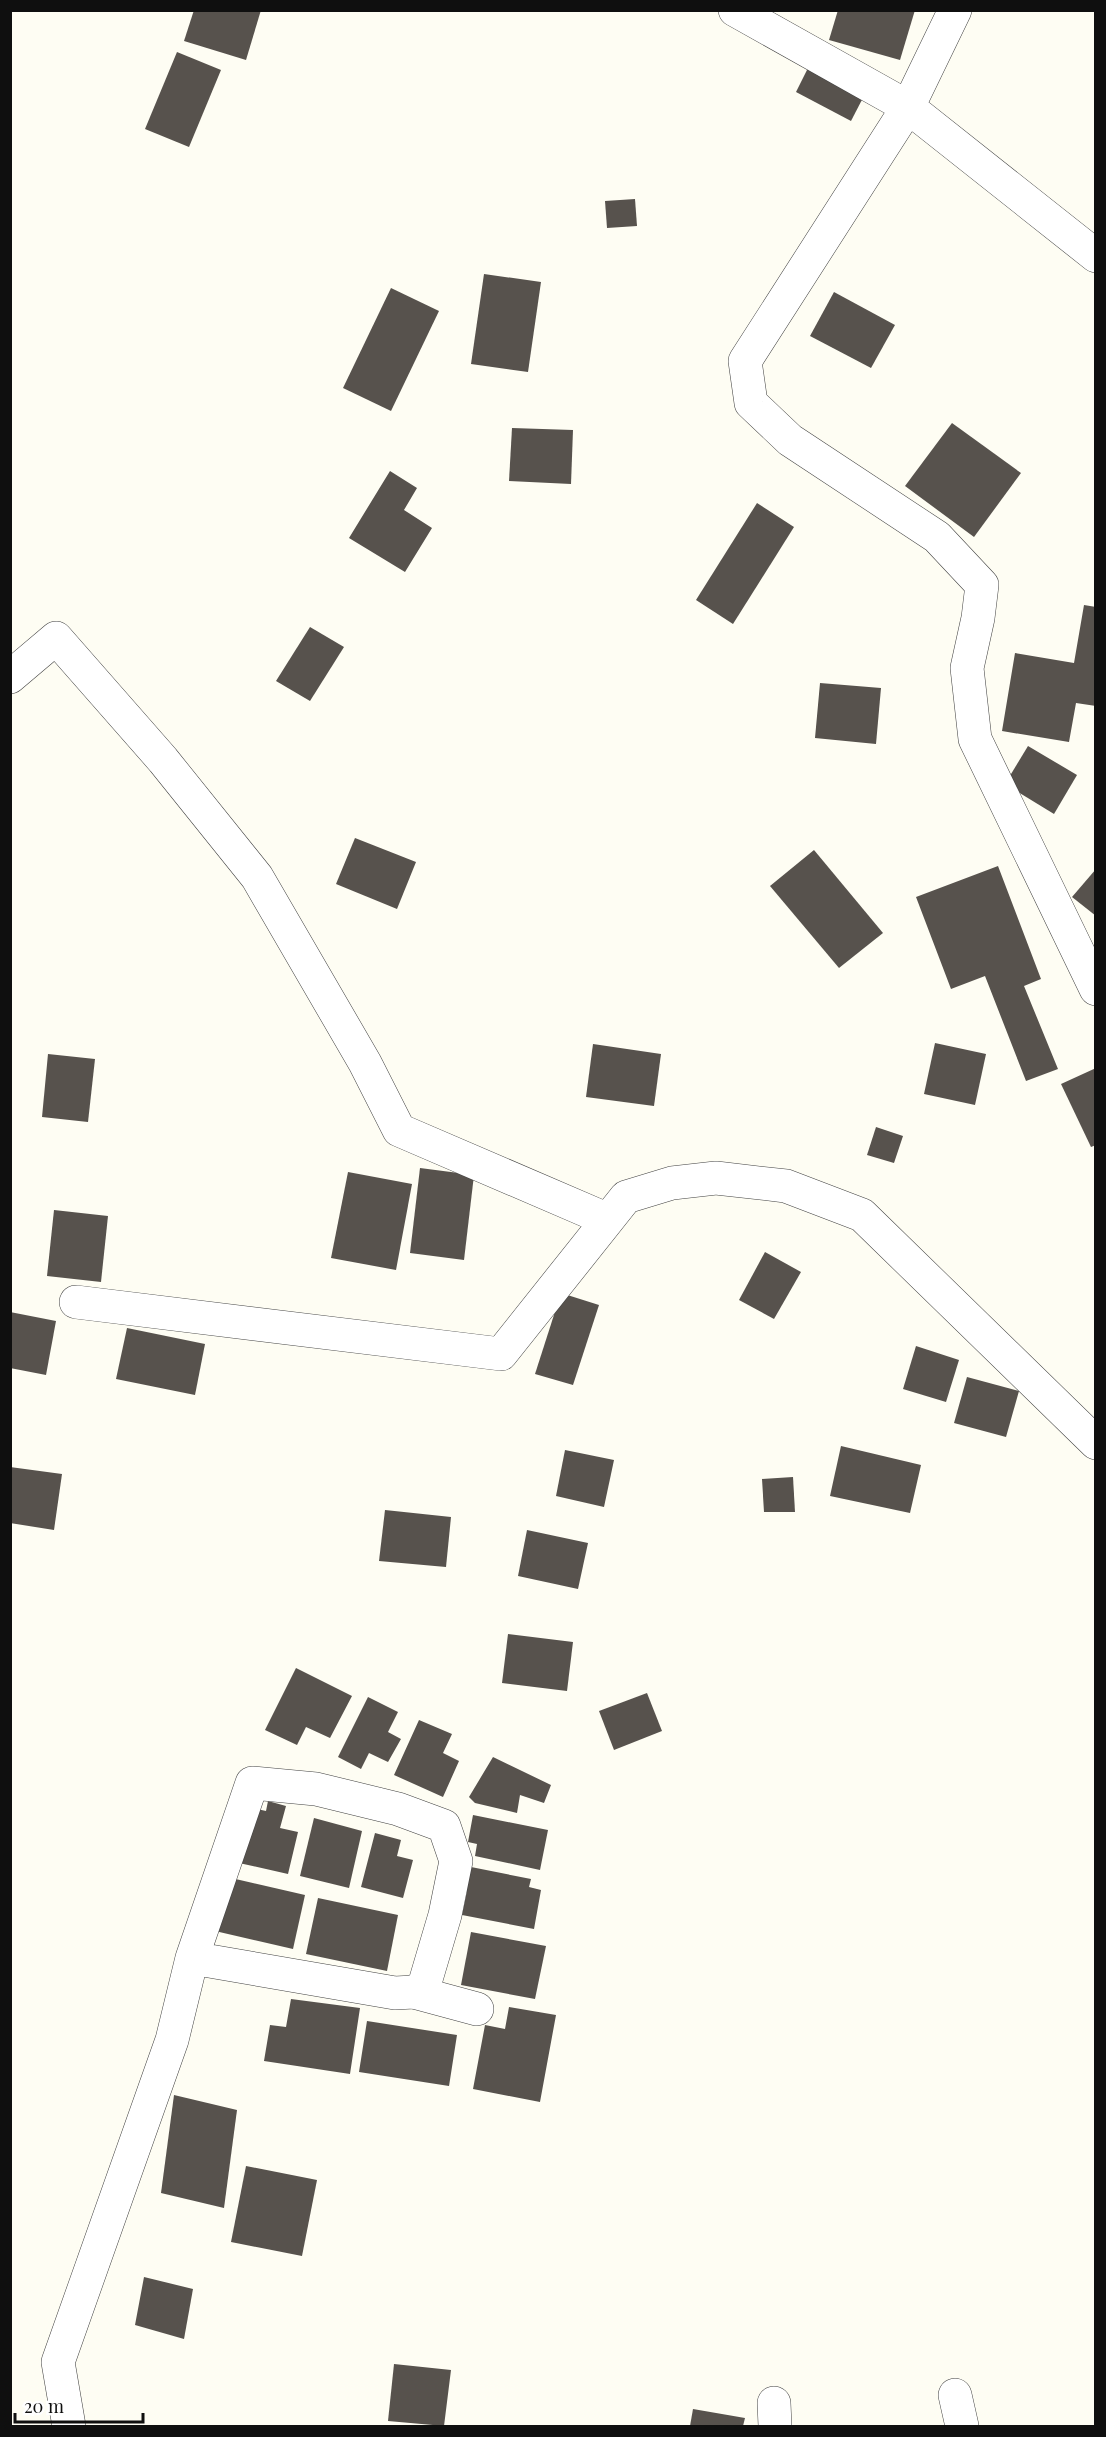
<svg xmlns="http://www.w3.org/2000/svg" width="1106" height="2437" font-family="'Playfair Display',serif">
	<rect width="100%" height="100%" fill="#fefdf3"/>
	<g fill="#57524d">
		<polygon points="194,10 261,10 246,60 184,41"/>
		<polygon points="838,10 915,10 900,60 829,40"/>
		<polygon points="177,52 221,70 189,147 145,129"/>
		<polygon points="810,64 866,92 851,121 796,92"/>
		<polygon points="635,199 637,226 607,228 605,201"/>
		<polygon points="484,274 541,282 528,372 471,364"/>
		<polygon points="391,288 439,311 391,411 343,388"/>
		<polygon points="834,292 895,325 871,368 810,336"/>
		<polygon points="952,423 1021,473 974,537 905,486"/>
		<polygon points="512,428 573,430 571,484 509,481"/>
		<polygon points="390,471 417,488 404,510 432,528 405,572 349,538"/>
		<polygon points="757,503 794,527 733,624 696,600"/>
		<polygon points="1084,605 1096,607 1096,706 1076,703 1069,742 1002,731 1015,653 1074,663"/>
		<polygon points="310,627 344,647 310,701 276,681"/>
		<polygon points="820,683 881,688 876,744 815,738"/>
		<polygon points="1028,746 1077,775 1054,814 1005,784"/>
		<polygon points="355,838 416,862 397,909 336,884"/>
		<polygon points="814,850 883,933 839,968 770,886"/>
		<polygon points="998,866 1041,979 1024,986 1058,1069 1026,1081 985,976 951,989 916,897"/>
		<polygon points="1096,869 1096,916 1072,897"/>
		<polygon points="935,1043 986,1054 975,1105 924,1094"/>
		<polygon points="593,1044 661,1054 654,1106 586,1097"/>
		<polygon points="48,1054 95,1059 88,1122 42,1117"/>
		<polygon points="1096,1068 1096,1145 1091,1147 1061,1084"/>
		<polygon points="876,1127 903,1136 894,1163 867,1155"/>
		<polygon points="420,1168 474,1175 464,1260 410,1253"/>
		<polygon points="348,1172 412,1184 396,1270 331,1258"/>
		<polygon points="54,1210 108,1216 101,1282 47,1276"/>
		<polygon points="765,1252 801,1272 774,1319 739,1300"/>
		<polygon points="561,1293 599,1305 573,1385 535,1374"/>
		<polygon points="10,1312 56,1321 46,1375 10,1368"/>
		<polygon points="127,1328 205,1344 195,1395 116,1379"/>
		<polygon points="916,1346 959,1360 946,1402 903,1389"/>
		<polygon points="967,1377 1019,1391 1006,1437 954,1423"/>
		<polygon points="841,1446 921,1465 910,1513 830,1496"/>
		<polygon points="565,1450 614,1460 604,1507 556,1496"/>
		<polygon points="10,1467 62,1474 54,1530 10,1523"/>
		<polygon points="793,1477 795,1512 764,1512 762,1479"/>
		<polygon points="385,1510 451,1517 446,1567 379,1561"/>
		<polygon points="527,1530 588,1543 578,1589 518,1576"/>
		<polygon points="508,1634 573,1642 567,1691 502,1683"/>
		<polygon points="296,1668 352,1696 330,1738 306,1727 297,1745 265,1730"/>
		<polygon points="647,1693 662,1731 614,1750 599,1711"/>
		<polygon points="368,1697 398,1712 388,1732 401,1739 388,1762 369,1753 361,1769 338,1757"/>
		<polygon points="419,1720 452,1734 443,1753 459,1761 443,1797 394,1775"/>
		<polygon points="493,1757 551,1785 544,1803 520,1795 517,1813 475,1803 469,1797"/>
		<polygon points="268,1801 286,1806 280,1828 298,1832 288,1874 239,1863 257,1809 266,1811"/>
		<polygon points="473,1815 548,1830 540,1870 475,1856 477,1844 468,1842"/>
		<polygon points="314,1818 362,1831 349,1888 300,1876"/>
		<polygon points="375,1833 401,1840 397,1856 413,1860 403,1898 361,1887"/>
		<polygon points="466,1866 531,1879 529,1887 541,1890 534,1929 462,1915 467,1891 462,1887"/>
		<polygon points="227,1877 305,1895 293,1949 215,1931"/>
		<polygon points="318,1898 398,1915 387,1971 306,1954"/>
		<polygon points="471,1932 546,1946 535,1999 461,1985"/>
		<polygon points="291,1999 360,2008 350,2074 264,2061 270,2025 286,2027"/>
		<polygon points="509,2007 556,2015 540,2102 473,2089 485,2025 505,2029"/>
		<polygon points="367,2021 457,2035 449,2086 359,2072"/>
		<polygon points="174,2095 237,2110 224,2208 161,2193"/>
		<polygon points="246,2166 317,2180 302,2256 231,2242"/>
		<polygon points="144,2277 193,2289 184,2339 135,2325"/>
		<polygon points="394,2364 451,2370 444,2426 388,2421"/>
		<polygon points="693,2409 745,2418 743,2426 690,2426"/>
	</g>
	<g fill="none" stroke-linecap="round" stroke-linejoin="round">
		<g stroke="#424242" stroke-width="34">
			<g id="street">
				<polyline points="735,10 908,107 745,361 751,403 790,440 937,537 982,585 978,618 967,668 975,739 1096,989"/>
				<polyline points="955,10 908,107 1096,256"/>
				<polyline points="10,677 56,638 163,760 257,877 365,1063 399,1130 606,1219"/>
				<polyline points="76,1302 501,1354 626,1197 672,1183 716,1178 786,1186 862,1215 1096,1443"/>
				<polyline points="414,1992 477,2009"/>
				<polyline points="955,2395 962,2426"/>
				<polyline points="774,2403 775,2426"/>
				<polyline points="69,2426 58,2362 172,2040 192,1958 395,1993 414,1992 424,1986 445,1915 456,1861 444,1826 398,1809 316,1789 252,1783 192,1958"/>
			</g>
		</g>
		<use href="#street" stroke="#fff" stroke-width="33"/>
	</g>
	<rect width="1106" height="2437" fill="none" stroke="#0f0f0f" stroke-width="24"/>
	<path d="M15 2413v9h128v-9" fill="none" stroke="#0f0f0f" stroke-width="3"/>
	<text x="24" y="2413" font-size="18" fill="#0f0f0f" stroke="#ffffff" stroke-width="4.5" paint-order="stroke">20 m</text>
</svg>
